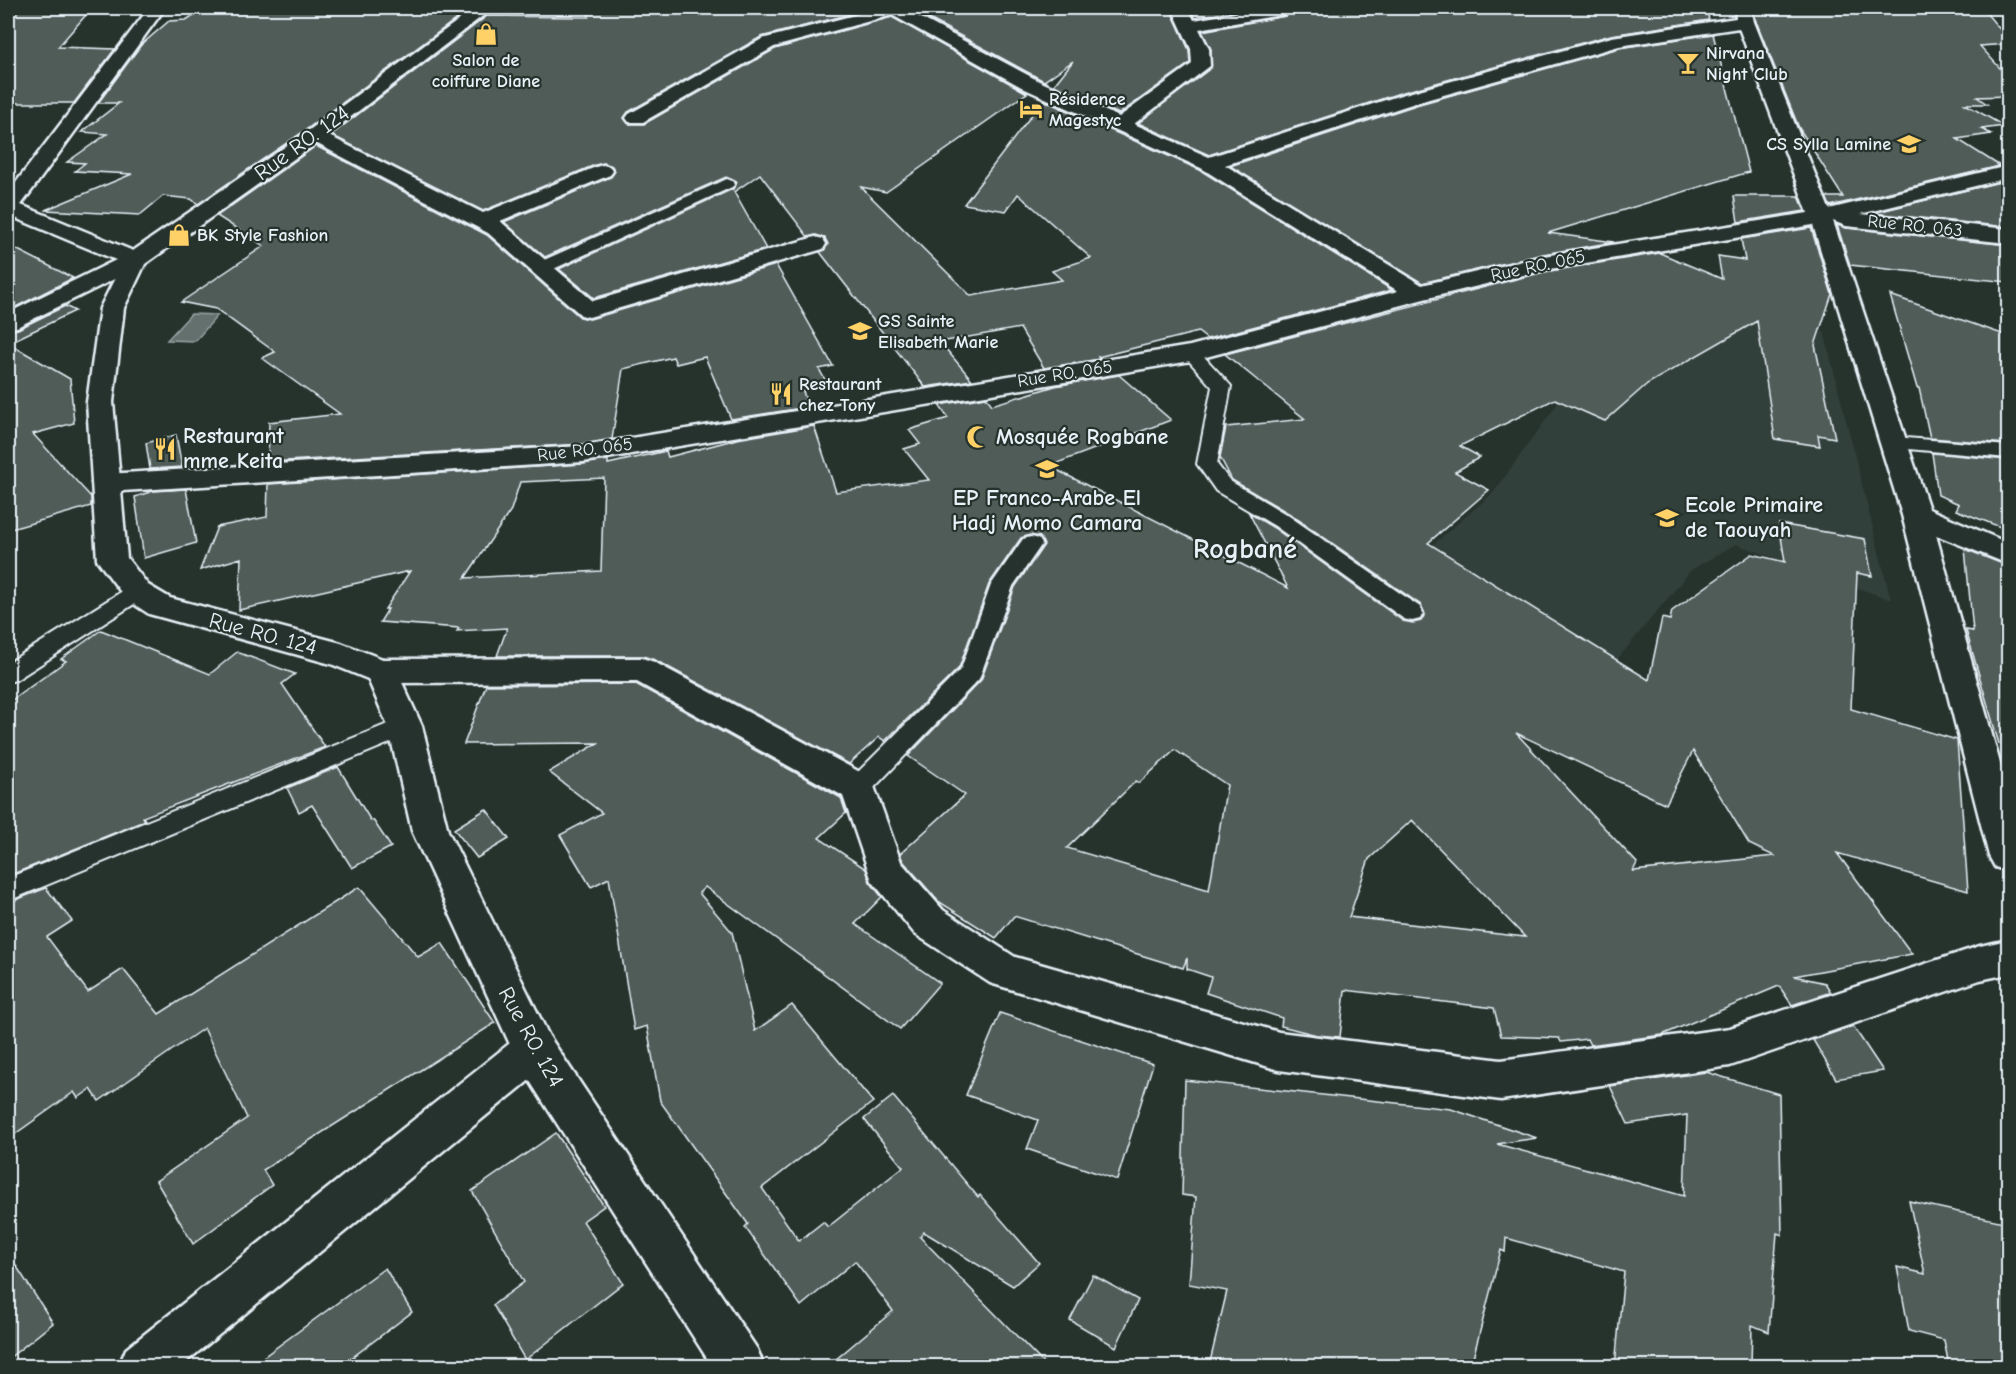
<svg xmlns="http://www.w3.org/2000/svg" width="2016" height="1374" font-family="'Comic Neue',sans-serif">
	<rect width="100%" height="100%" fill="#26332d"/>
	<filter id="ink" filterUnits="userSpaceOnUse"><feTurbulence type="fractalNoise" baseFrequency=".0167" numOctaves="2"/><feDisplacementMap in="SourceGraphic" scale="12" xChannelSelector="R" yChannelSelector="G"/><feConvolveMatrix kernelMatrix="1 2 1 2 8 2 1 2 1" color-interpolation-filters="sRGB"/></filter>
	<g filter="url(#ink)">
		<polygon fill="#333f3a" points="1708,302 1824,332 1891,600 1736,544 1691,570 1578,707 1387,584 1493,493 1584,367"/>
		<polygon fill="#636f6d" stroke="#98a3a5" stroke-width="1.5" points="191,314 218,315 195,341 167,340"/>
		<g fill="#505c59" stroke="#e8f1f8" stroke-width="1.5" fill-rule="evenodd">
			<polygon points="21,8 92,8 58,47 115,49 74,103 8,103 8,21"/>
			<polygon points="206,8 372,8 463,14 307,129 198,204 191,199 163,196 140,215 45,210 132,174 75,171 85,163 67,162 107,134 82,132 119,103 98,103 141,45 169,21 186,20"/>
			<polygon points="588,8 875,8 761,37 628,112 624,118 629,124 644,124 775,49 892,17 1027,93 886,192 861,187 971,296 1062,280 1052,271 1091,258 1018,194 1006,211 964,204 1043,100 1200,170 1392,290 1207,339 1198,332 1098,357 1100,359 1044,368 1020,328 940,342 972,380 925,387 820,252 828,245 825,238 816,235 808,237 760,174 734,192 766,249 594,298 559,269 733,189 737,182 726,177 545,257 504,222 611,177 615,171 612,166 604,163 595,165 483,211 331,135 487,16 589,17"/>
			<polygon points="909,8 1170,8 1189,50 1190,63 1119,114 1054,85 1073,61 1044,81"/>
			<polygon points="1190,8 1254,8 1195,18"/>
			<polygon points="1289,8 1706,8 1709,20 1611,35 1400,93 1209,155 1138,123 1211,68 1211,49 1202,31 1286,16 1290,11"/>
			<polygon points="1753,8 1982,8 2008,39 2008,44 1980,46 2008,77 2008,96 1977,97 1987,104 1965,104 2004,126 1982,129 1991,134 1957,139 2000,166 1830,206 1826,197 1843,197 1799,128 1756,21"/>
			<polygon points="1713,34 1749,172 1548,233 1614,242 1543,254 1422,283 1230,166 1416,105 1619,48"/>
			<polygon points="316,146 487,235 580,317 590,319 776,265 833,366 819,369 828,385 803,391 808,407 731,419 705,357 676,364 673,357 623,369 612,439 583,444 268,462 269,422 340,414 262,358 275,352 216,309 181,302 264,246 217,216"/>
			<polygon points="2008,180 2008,227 1873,213"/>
			<polygon points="1734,196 1799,196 1805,211 1738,222"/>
			<polygon points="1837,225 1846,228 2008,245 2008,282 1850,265"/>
			<path d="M1811,228l21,66 -17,51 20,93 -17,-3 2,11 -45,-7 -18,-118 -110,63 -42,37 -50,-22 -95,47 20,11 -25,15 34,18 -61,53 221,137 13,-62 8,2 2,-9 80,-57 33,8 -6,-38 86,15 7,37 -15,-3 -6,136 106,31 11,151 -131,-38 75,101 -118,22 31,7 6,9 -39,13 -13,-19 -117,49 -72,10 -3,-6 -26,3 -2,-4 -58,-2 -7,-28 -149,-18 -5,47 -23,-2 -36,-9 1,-8 -76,-25 5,-16 -24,-8v-11l-4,10 -169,-52 -18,22 -58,-37 -35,-40 -3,-7 65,-59 -57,-39 73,-76 34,-93 29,-42 -4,-8 -10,-2 -9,3 -32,46 -30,84 -74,73 -6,-4 -30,27 -194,-104 -12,-4h-146l10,-28 -50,3 2,-3 -79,-6 8,-13h-3l25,-38 -171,39 2,-52 -41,12 17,-43 50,-10 1,-33 315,-20 25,-4v4l58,-13 2,6 69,-18 77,-13 22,66 93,-12 -25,-31 16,-5 -11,-14 39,-12 -9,-13 47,-8 6,8 63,-19 64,-11 52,45 -122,46 239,122 -39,-75 25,15 129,93 10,2 8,-2 4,-7 -4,-9 -131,-91 -58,-34 -12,-23 6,-30 79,-8 -80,-65 319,-82 116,-19 62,26 -4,-23 27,4 -4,-21zM604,478l-3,93 -136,7 46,-68 9,-28zM1516,733l150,71 27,-53 56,93 25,12 -141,15 4,-8zM1175,750l52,35 -18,105 -142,-42 69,-67 3,2zM1412,820l113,117 -176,-20 20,-58z"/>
			<polygon points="8,245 73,278 8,311"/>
			<polygon points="1890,295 2008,336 2008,444 1930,438 1919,388 1917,388"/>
			<polygon points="65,306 75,311 8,343 8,331 18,329"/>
			<polygon points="8,343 70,379 74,423 33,434 91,497 91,506 8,530"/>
			<polygon points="176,435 182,467 150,469 146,443"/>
			<polygon points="1932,453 2008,460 2008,530 1956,510 1959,504 1938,495"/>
			<polygon points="186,489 196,543 144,558 135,497 153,491"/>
			<polygon points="1965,549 2008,566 2008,743 1999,744 1966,630 1973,631"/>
			<polygon points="101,630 210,674 237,652 295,674 282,684 325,747 143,817 145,820 139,823 8,876 8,703 66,661 61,659"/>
			<polygon points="636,684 841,798 846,813 819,838 866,869 870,882 882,897 855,924 940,983 900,1029 705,887 699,893 732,932 755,1031 792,1005 873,1102 762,1188 799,1241 823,1222 828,1227 903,1167 864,1119 893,1096 978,1197 980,1195 1039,1263 1013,1286 924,1232 920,1237 1046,1366 828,1366 893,1311 855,1261 801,1306 745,1227 748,1224 660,1101 647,1026 634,1030 609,878 591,887 560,835 602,813 549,772 598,743 464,744 486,685"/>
			<polygon points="338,767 371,821 373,820 391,847 352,868 312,805 299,812 287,788"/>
			<polygon points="486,809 509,839 477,858 454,829"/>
			<polygon points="359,887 418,957 442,943 495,1023 263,1170 272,1185 193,1244 156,1181 247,1118 204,1028 99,1101 91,1089 78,1098 74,1092 8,1139 8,903 46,888 72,921 47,937 88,992 123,969 159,1014"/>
			<polygon points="1000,1013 1153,1064 1117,1180 1027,1149 1038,1120 966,1095"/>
			<polygon points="1853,1026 1883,1071 1836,1079 1813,1040"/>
			<polygon points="1706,1072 1779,1094 1782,1235 1777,1233 1769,1332 1752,1325 1751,1366 1615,1366 1624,1272 1506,1238 1505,1252 1501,1250 1471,1366 1209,1366 1227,1291 1189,1284 1196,1197 1182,1195 1185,1080 1451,1109 1537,1138 1497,1144 1684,1196 1687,1115 1628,1124 1610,1086"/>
			<polygon points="556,1133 604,1206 583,1221 623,1283 525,1360 493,1305 524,1282 472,1191"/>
			<polygon points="1909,1201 2008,1223 2008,1366 1949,1366 1944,1340 1909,1331 1897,1267 1925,1274"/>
			<polygon points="8,1253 53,1323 8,1359"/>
			<polygon points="385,1268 412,1312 341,1366 251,1366"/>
			<polygon points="1093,1275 1138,1300 1116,1347 1070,1320"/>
		</g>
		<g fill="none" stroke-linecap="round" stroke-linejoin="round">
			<g stroke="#e8f1f8" stroke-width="4">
				<g id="service">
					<polygon points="727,179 732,181 735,184 732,187 547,272 535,272 533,268 535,264"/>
					<polygon points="1191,348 1197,349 1231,386 1217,464 1230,481 1289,516 1420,607 1423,613 1420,619 1412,621 1404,619 1275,526 1216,491 1197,464 1212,387 1182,353 1185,349"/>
					<polygon points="1893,437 2008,446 2008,458 1886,447 1883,443 1886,439"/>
					<polygon points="1031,537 1039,539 1042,544 1013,586 979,679 867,795 858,798 849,795 845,788 849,781 961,669 991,585 1023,539"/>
					<polygon points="137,584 145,587 148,592 145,597 16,680 8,682 8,663 129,587"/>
					<polygon points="405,717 414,719 417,726 414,733 8,901 8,878"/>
				</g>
			</g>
			<g stroke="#e8f1f8" stroke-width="5">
				<g id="minor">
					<polygon points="149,8 165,8 21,205 143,255 146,260 143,265 17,327 8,329 8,313 116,260 8,215 8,193"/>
					<path d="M882,8h25l-1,2 133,71 80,36 73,-53 -1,-15 -19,-41h16l6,12 71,-12h22l1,2 -2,4 -87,15 10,20 1,17 -76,58 75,33 192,-62 211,-58 124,-19 -1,-10h16l3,14 75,187 179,-43v12l-148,36 148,15v14l-162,-17 -13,-5 96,288 79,34v21l-72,-29 72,257v79l-13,-4 -6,-11 -87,-341 -89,-290 -269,45 -120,29 -233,62 -608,101 -477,30 -10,-3 -4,-6 4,-6 10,-3 477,-28 607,-100 208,-55 -197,-123 -176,-79 -133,-74 -118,32 -131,75h-14l-3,-4 3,-4 133,-75zM1739,28l69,185 -264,43 -122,29 -197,-120 190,-62 204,-57z"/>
					<polygon points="315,129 483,213 596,167 603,165 610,167 613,171 610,175 500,221 593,301 815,237 823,239 826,244 823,249 589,317 581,315 488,233 308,139 305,135 308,131"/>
					<polygon points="642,658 654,662 871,778 901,862 943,910 1015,957 1279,1032 1501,1060 1730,1028 1980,946 2008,940 2008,974 1980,980 1730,1066 1501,1100 1279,1070 990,983 915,934 872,881 843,796 637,682 381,683 369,679 365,671 369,663 381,659"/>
					<polygon points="534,1031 549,1036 555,1050 549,1064 181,1366 119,1366 126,1349 519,1036"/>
				</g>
			</g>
			<g stroke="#e8f1f8" stroke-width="5">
				<polygon id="tertiary" points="475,8 493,8 322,139 145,264 124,308 113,402 127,558 148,585 170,598 341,643 393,663 422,726 448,831 549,1036 757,1349 764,1366 712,1366 519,1064 412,831 388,726 368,679 331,664 149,614 126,599 97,560 87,402 100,308 124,260 127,255 308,131"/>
			</g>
			<use href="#service" fill="#26332d" fill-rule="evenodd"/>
			<use href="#minor" fill="#26332d" fill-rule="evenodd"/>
			<use href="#tertiary" fill="#26332d" fill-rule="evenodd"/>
		</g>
	</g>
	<defs>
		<g id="shop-bare" transform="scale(1.8)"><path d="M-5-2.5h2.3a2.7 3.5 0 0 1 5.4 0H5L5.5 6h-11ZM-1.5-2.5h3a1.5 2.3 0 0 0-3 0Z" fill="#ffd166" stroke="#26332d" stroke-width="2.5" paint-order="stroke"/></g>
		<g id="bar-bare" transform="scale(1.8)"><path d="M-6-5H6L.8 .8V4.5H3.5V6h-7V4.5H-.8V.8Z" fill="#ffd166" stroke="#26332d" stroke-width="2.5" paint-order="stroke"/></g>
		<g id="hotel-bare" transform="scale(1.8)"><path d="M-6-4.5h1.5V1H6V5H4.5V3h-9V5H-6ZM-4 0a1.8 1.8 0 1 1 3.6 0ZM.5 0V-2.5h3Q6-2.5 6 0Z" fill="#ffd166" stroke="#26332d" stroke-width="2.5" paint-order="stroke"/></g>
		<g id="school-bare" transform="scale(1.8)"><path d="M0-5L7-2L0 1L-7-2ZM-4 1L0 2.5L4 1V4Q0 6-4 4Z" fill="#ffd166" stroke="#26332d" stroke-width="2.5" paint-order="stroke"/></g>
		<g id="restaurant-bare" transform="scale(1.8)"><path d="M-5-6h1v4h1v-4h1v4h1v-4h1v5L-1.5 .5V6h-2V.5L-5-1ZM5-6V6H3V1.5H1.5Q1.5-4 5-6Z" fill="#ffd166" stroke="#26332d" stroke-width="2.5" paint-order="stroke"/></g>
		<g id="mosque-bare" transform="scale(1.8)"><path d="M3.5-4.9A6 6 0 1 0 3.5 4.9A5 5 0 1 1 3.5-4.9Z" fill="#ffd166" stroke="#26332d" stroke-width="2.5" paint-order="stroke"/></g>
	</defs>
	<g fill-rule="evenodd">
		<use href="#shop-bare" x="486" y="34"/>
		<use href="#bar-bare" x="1688" y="63"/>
		<use href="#hotel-bare" x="1031" y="109"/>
		<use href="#school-bare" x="1909" y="144"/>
		<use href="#shop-bare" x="179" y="235"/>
		<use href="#school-bare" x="860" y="331"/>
		<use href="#restaurant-bare" x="781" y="394"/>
		<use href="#mosque-bare" x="978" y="437"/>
		<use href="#restaurant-bare" x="165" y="449"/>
		<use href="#school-bare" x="1047" y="469"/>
		<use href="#school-bare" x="1667" y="518"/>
	</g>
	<g text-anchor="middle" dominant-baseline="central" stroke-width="4.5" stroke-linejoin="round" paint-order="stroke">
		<g font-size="18" font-weight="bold" fill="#e8f1f8" stroke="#26332d" text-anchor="start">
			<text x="1706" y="53">Nirvana<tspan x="1706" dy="21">Night Club</tspan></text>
			<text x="486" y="60" text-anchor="middle">Salon de<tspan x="486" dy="21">coiffure Diane</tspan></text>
			<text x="1049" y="99">Résidence<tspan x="1049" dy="21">Magestyc</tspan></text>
			<text x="1891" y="144" text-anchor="end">CS Sylla Lamine</text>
			<text x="197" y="235">BK Style Fashion</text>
			<text x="878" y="321">GS Sainte<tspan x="878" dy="21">Elisabeth Marie</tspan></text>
			<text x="799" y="384">Restaurant<tspan x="799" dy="21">chez Tony</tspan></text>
		</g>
		<g font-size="18" fill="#e8f1f8" stroke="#26332d">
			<text transform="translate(1915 226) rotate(6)">Rue RO. 063</text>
			<text transform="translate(1538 266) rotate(-12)">Rue RO. 065</text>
			<text transform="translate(1065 374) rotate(-9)">Rue RO. 065</text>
			<text transform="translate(585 450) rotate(-7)">Rue RO. 065</text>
		</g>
		<g font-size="22" fill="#e8f1f8" stroke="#26332d">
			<text transform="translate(302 143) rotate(-36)">Rue RO. 124</text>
			<text transform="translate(263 634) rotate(15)">Rue RO. 124</text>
			<text transform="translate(531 1037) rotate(61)">Rue RO. 124</text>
		</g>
		<g font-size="22" font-weight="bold" fill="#e8f1f8" stroke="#26332d" text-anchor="start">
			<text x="183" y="436">Restaurant<tspan x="183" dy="25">mme Keita</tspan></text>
			<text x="996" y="437">Mosquée Rogbane</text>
			<text x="1047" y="498" text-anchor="middle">EP Franco-Arabe El<tspan x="1047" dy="25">Hadj Momo Camara</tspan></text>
			<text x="1685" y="505">Ecole Primaire<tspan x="1685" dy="25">de Taouyah</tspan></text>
		</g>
		<g font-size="28" font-weight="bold" fill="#e8f1f8" stroke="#26332d">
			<text x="1245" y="549">Rogbané</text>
		</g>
	</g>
	<rect width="2016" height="1374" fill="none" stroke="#26332d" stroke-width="30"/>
	<rect x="15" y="15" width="1986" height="1344" fill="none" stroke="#e8f1f8" stroke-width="2" filter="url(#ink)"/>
</svg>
